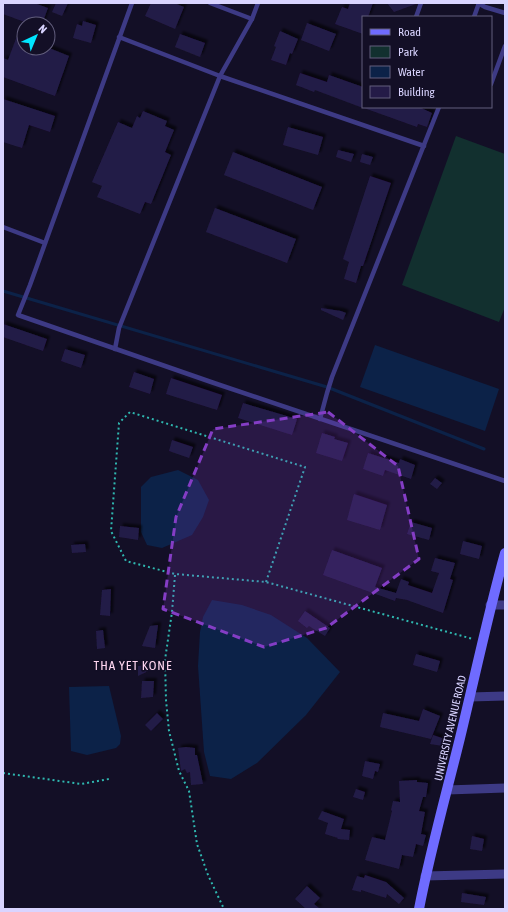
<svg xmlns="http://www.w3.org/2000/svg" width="508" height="912" font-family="'Asap Condensed',sans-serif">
	<defs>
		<filter id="shadow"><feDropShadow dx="3" dy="-3" stdDeviation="1" flood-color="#0009"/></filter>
	</defs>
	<rect width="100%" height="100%" fill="#130f26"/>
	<polygon fill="#12302f" points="456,136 505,154 505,307 499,322 402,285"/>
	<g fill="#0c2248">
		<polygon points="375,345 499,389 485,431 360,387"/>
		<polygon points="178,470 198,480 209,500 203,517 192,535 162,548 147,545 141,532 141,487 151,477"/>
		<polygon points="212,600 242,605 271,615 307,638 340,672 306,715 257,763 231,779 210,776 204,752 198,666 200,632 203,617"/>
		<polygon points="109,686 121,736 120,744 116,748 87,755 71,751 69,687"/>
	</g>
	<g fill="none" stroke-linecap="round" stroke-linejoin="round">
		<polyline stroke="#0c2248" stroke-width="3" points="3,291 327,387 484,449"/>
	</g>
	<g fill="#241b47" filter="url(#shadow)">
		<polygon points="3,3 34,3 48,8 42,24 30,24 3,14"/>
		<polygon points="56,3 68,3 62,16 52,12"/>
		<polygon points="151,3 174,3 184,7 175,29 145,16"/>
		<polygon points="350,3 373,3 368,17 363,17 363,34 335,24 342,7 348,9"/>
		<polygon points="387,3 416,3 416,4 394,12"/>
		<polygon points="83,21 96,25 91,43 73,38 77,24 82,26"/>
		<polygon points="307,23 336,34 329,51 301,40"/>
		<polygon points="280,31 298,39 292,54 290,53 286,65 271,60 276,47 274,46"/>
		<polygon points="180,34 205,43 200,57 175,47"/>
		<polygon points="17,36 24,38 24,48 49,48 69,56 55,96 3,77 3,58 8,60"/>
		<polygon points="300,73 327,82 329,75 363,87 363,108 315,90 314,92 296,85"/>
		<polygon points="3,99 55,116 50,132 29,125 22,148 3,142"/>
		<polygon points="364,107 419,107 432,113 427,127 418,124 417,127 364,108"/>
		<polygon points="143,111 167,121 165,126 174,130 165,152 171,155 151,204 145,202 140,214 97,197 102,186 92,182 118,122 132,128 137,116 140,118"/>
		<polygon points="288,127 323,137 318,155 283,145"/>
		<polygon points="338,150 354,154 351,162 336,157"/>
		<polygon points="233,152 322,187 313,210 224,175"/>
		<polygon points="362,154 373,157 370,165 360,162"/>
		<polygon points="370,176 391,183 363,266 361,266 356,283 344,279 349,262 343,259"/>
		<polygon points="215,208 296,239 287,263 206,232"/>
		<polygon points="321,308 341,311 346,313 343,320 321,310"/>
		<polygon points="3,324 47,339 43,351 3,337"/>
		<polygon points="65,349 85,355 81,368 61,361"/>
		<polygon points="134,372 154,379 150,394 129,387"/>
		<polygon points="171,378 222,395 217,410 166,394"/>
		<polygon points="243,403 297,419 292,435 238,418"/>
		<polygon points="322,433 335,437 334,439 348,443 342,461 316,453"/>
		<polygon points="172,440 193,447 189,458 169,451"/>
		<polygon points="368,453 399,463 400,459 415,465 411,479 385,470 383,476 363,469"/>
		<polygon points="435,478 442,483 437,489 430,484"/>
		<polygon points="354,494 387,505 380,530 347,520"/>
		<polygon points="411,522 432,528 429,540 407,534"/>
		<polygon points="120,526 139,528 138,540 119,537"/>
		<polygon points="463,541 482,546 479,559 460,554"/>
		<polygon points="85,544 86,552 72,553 71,545"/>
		<polygon points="332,550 382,568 375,587 396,593 401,579 409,582 408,585 432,593 439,573 431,571 435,558 455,563 450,579 453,580 443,613 407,600 396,598 395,601 323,575"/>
		<polygon points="111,589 110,616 100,615 102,590"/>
		<polygon points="305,611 330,628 325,636 309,626 307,628 298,621"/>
		<polygon points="158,625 155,648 142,646 150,626"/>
		<polygon points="103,630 105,648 97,649 96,631"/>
		<polygon points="416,654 440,661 437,672 413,665"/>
		<polygon points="163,664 138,676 138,666"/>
		<polygon points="142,681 154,681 153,697 141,698"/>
		<polygon points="423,709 440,716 431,739 380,727 383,713 419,721"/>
		<polygon points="157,713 163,719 151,731 145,725"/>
		<polygon points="433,735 445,739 443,746 430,744"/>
		<polygon points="186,747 195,748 195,755 197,755 203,784 191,785 190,772 187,773 185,769 181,771 178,748"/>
		<polygon points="365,761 380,764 378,772 375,771 373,779 362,776"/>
		<polygon points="417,780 417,782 428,783 426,797 423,797 419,811 425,812 421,834 426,835 423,846 416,844 413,857 402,855 399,869 365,860 372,837 385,840 392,811 391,810 393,801 400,802 399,781"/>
		<polygon points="356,789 365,792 363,800 353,797"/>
		<polygon points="322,811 344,819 341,829 350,830 349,840 337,839 338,838 325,834 328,823 318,819"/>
		<polygon points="472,836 484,839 482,851 470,849"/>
		<polygon points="365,875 386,882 404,898 399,904 387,894 386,898 361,890 361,892 352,890 357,876 364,878"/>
		<polygon points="307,886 320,898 314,904 320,909 306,909 295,899"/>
		<polygon points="462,893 486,897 484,905 461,902"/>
	</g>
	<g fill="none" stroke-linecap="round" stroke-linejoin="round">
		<g stroke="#2fb8b0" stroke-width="2" stroke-dasharray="2 3" stroke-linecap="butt">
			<polyline points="175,575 172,612 165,660 166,700 169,731 179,771 189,791 197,844 208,875 224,909"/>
			<polyline points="266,582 305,467 130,412 119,423 111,531 126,561 175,574 266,582 473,639"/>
			<polyline points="3,773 81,784 109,779"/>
		</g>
		<g stroke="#3d3a85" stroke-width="4.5">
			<polyline points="132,3 30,285 18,315 214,383 505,481"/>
			<polyline points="210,3 252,19"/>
			<polyline points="478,3 485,7 505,13"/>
			<polyline points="416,17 421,3"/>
			<polyline points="474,17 479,3"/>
			<polyline points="119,37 220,76 424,146"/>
			<polyline points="491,84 505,46"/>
			<polyline points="3,227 45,243"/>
			<polyline points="115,349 119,328 220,76 252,19 258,3"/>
			<polyline points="320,419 327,393 332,377 439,107"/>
		</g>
		<g stroke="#3d3a85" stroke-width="9">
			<polyline points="490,605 505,605"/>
			<polyline points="470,697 505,696"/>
			<polyline points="447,790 505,788"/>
			<polyline points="425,876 505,874"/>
		</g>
		<path stroke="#6f6bff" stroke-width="10" d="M419,909c11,-57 27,-114 41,-171 15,-62 28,-124 45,-185"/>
	</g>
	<path fill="#843dc5" fill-opacity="0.2" stroke="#843dc5" stroke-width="3" stroke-dasharray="8 5" stroke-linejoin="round" d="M328,412l70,54 21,93 -93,69 -62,19 -101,-38 13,-92 37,-88z"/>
	<g text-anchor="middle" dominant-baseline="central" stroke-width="3.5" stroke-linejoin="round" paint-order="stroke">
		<g font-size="11" fill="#d9d4ff" stroke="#130f26">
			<text transform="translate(450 728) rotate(-77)">UNIVERSITY AVENUE ROAD</text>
		</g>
		<g font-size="13" letter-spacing="1" fill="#ffd6f0" stroke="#130f26">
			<text x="133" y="665">THA YET KONE</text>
		</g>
	</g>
	<rect width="508" height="912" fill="none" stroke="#d9d4ff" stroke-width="8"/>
	<rect x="362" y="16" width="130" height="92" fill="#130f26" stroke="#625e7d"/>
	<rect x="370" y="29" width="20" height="6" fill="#6f6bff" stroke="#625e7d"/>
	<text x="398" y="36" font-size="12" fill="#d9d4ff">Road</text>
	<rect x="370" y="46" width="20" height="12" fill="#12302f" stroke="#625e7d"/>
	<text x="398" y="56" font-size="12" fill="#d9d4ff">Park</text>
	<rect x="370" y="66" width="20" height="12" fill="#0c2248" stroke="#625e7d"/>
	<text x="398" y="76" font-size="12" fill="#d9d4ff">Water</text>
	<rect x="370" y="86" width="20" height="12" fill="#241b47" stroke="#625e7d"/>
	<text x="398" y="96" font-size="12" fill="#d9d4ff">Building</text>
	<g transform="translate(36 36) rotate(44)"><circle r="19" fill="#130f26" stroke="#625e7d"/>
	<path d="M0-3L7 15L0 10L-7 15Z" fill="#00e5ff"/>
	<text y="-6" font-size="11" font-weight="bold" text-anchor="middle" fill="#d9d4ff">N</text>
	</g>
</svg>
